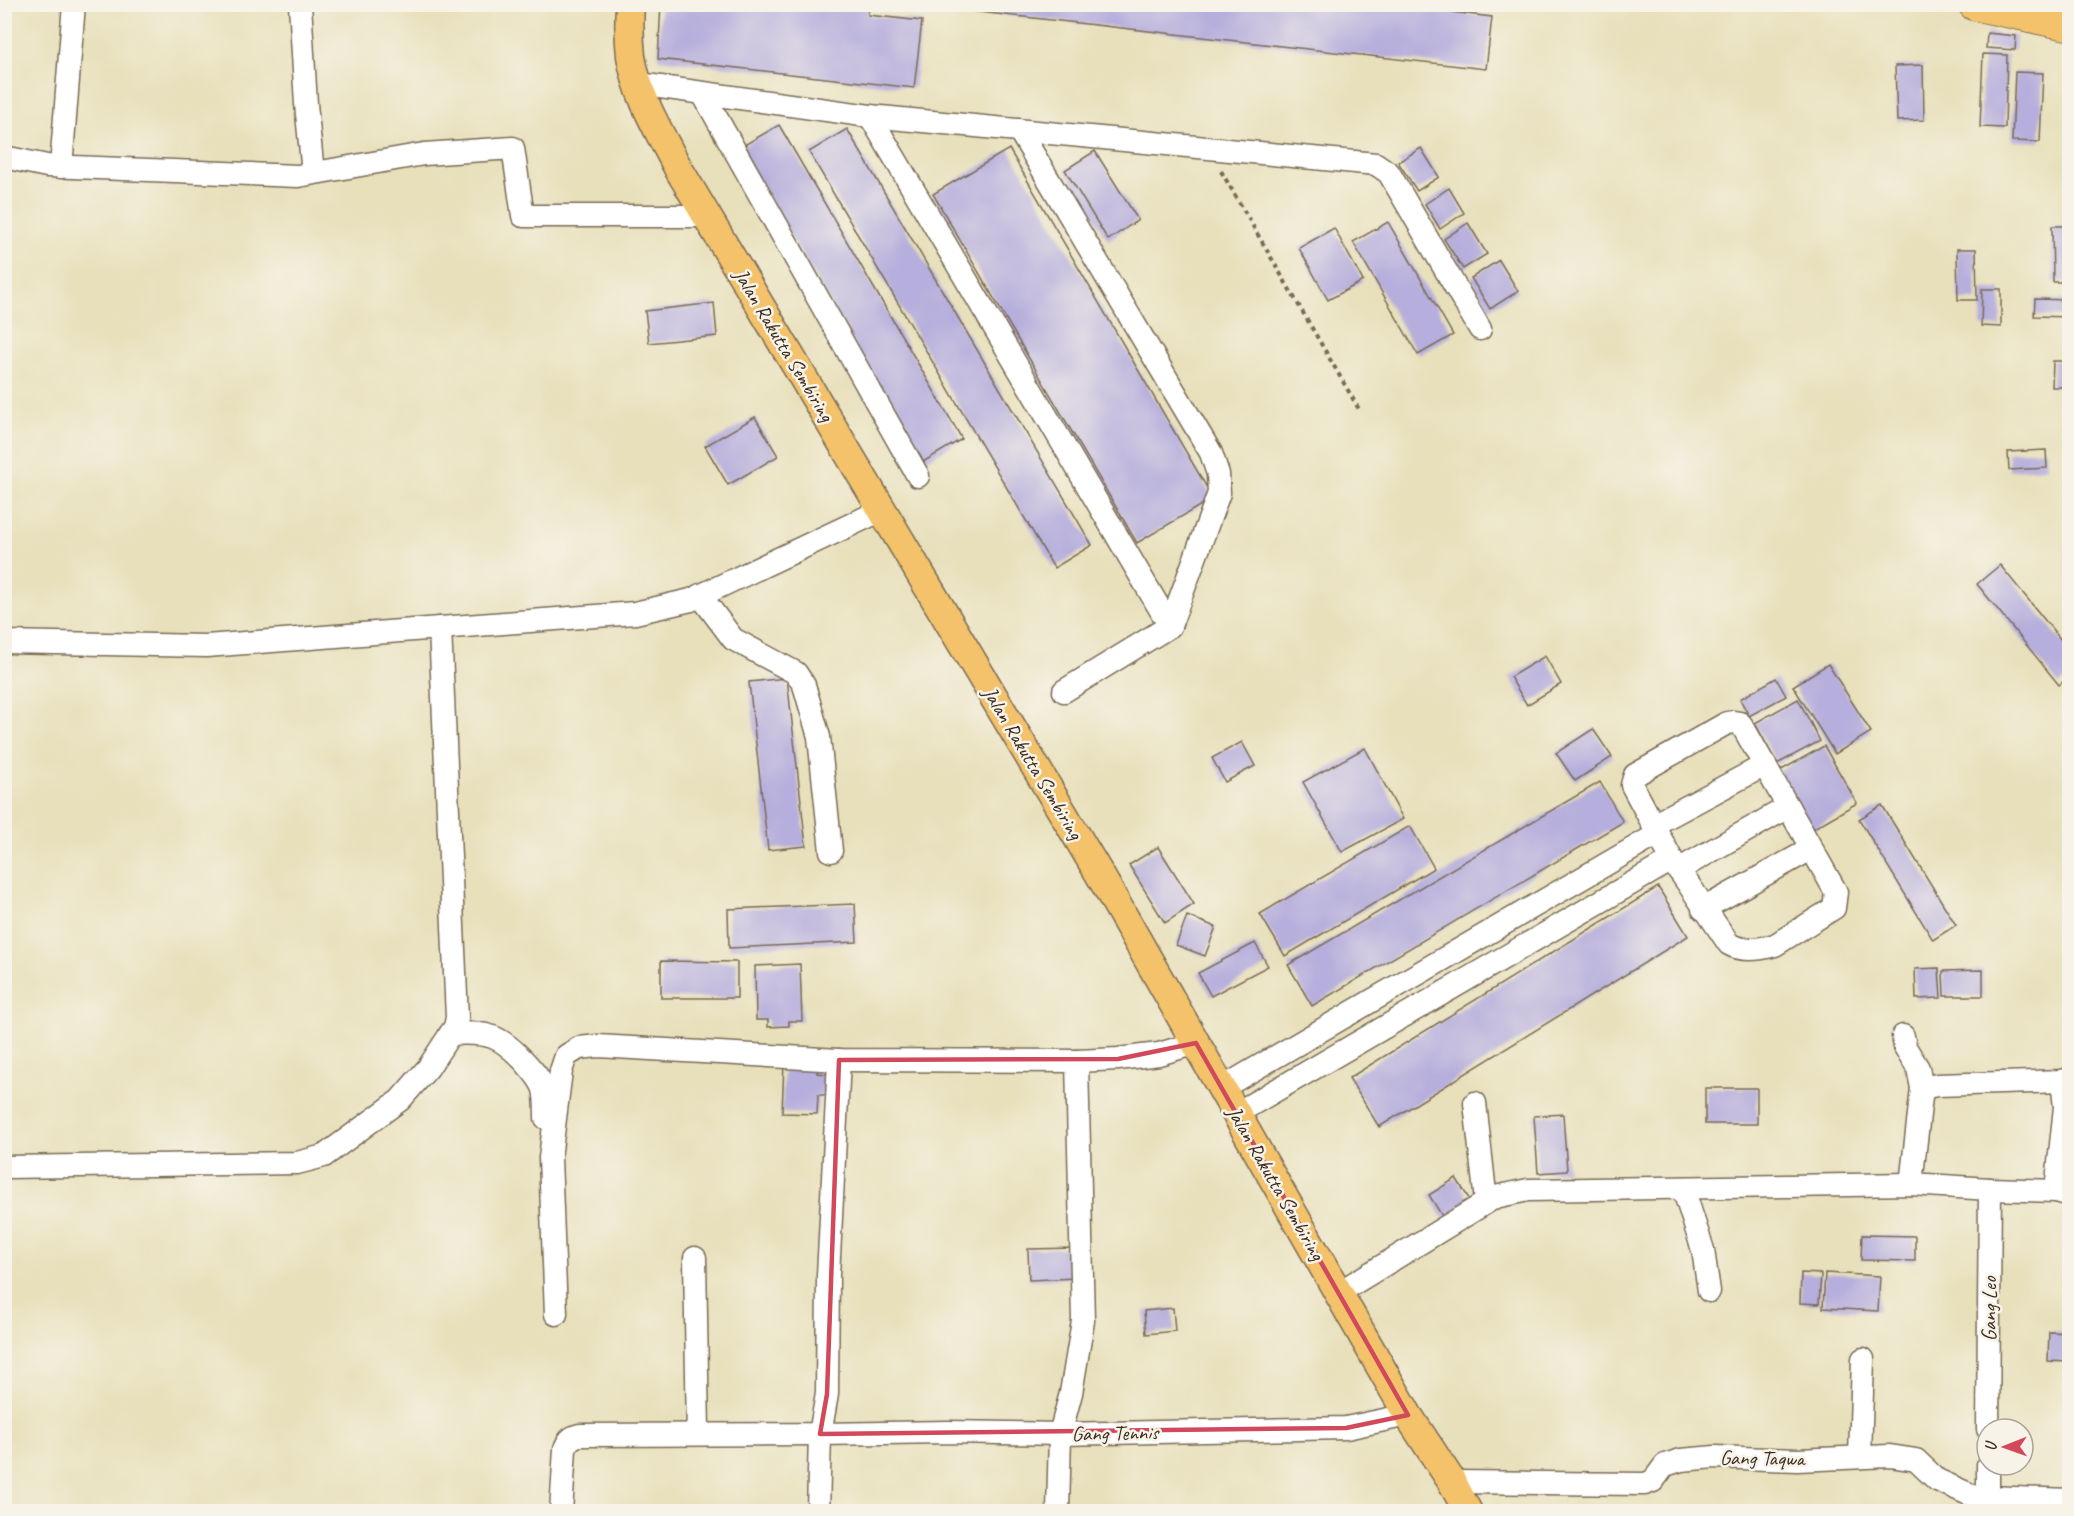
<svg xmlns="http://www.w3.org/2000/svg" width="2074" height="1516" font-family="Caveat,sans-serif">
	<rect width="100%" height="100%" fill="#f7f3e8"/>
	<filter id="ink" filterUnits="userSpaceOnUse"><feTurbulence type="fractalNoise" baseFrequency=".0167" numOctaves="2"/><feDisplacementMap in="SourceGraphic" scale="12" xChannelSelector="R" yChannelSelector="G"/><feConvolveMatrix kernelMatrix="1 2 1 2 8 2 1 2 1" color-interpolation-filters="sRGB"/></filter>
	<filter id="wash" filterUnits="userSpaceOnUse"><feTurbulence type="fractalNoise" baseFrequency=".008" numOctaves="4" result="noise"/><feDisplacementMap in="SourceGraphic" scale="24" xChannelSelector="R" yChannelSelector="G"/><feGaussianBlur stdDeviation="1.35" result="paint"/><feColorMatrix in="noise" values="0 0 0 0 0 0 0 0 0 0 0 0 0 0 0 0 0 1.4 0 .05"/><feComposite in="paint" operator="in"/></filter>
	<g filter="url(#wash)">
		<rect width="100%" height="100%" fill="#e8e0bb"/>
		<g id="blocks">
			<g fill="#b6aedc">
				<polygon points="661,4 869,4 868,15 922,21 914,88 658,59"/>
				<polygon points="926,4 1384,4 1492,17 1486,69 926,6"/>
				<polygon points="1987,33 2016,36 2015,50 1986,48"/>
				<polygon points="1983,54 2007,55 2005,128 1980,127"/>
				<polygon points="1923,65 1924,120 1897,121 1895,66"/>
				<polygon points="2015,72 2043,73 2040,142 2012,141"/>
				<polygon points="779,125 962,439 923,462 739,148"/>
				<polygon points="847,129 1092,545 1054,568 809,152"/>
				<polygon points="1421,148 1439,177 1417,191 1398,162"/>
				<polygon points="1009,149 1213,498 1137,543 933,194"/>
				<polygon points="1095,151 1138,220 1108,240 1065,170"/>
				<polygon points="1449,188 1464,213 1440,229 1425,204"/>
				<polygon points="1388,222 1453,335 1418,355 1353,242"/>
				<polygon points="1468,223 1487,254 1463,269 1444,239"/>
				<polygon points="2052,226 2070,226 2070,282 2053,282"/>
				<polygon points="1334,228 1363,281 1328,300 1299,248"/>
				<polygon points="1957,249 1976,249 1977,300 1958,300"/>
				<polygon points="1499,260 1518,291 1490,309 1471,278"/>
				<polygon points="1982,289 2001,289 2001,327 1981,326"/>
				<polygon points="2035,299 2070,300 2070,317 2034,316"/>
				<polygon points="714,303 717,336 649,343 645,311"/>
				<polygon points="2053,361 2070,361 2070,387 2052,387"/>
				<polygon points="755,417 778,456 728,485 705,446"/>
				<polygon points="2046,450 2047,468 2009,470 2008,452"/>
				<polygon points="2000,565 2070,651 2070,676 2059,685 1977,584"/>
				<polygon points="1545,656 1561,684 1527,705 1510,677"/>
				<polygon points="1828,664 1871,732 1835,754 1793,686"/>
				<polygon points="787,678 806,846 768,850 749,682"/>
				<polygon points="1776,678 1786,696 1749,716 1740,699"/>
				<polygon points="1798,699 1820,741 1777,764 1755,723"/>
				<polygon points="1593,729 1612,757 1575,781 1556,753"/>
				<polygon points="1242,742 1255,766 1225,782 1212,758"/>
				<polygon points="1824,746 1857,803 1809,831 1776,773"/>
				<polygon points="1365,748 1403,819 1342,852 1303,782"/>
				<polygon points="1600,782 1623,822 1312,1006 1288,965"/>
				<polygon points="1882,805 1956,925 1933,940 1859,819"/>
				<polygon points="1410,826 1434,868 1285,956 1260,914"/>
				<polygon points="1158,847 1194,904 1165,923 1129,865"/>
				<polygon points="1658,887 1688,936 1379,1127 1349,1078"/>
				<polygon points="855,904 857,942 729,948 728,909"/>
				<polygon points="1187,916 1216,927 1205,956 1176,945"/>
				<polygon points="1255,943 1268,966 1211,996 1198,973"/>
				<polygon points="661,961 737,962 737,998 661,998"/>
				<polygon points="800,964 802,1021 789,1021 789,1026 768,1027 768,1020 756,1020 755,966"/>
				<polygon points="1939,968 1941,998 1916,999 1915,969"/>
				<polygon points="1983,970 1983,996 1944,996 1943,971"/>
				<polygon points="784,1063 818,1065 817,1073 827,1074 826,1095 818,1095 817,1114 782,1113"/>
				<rect x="1705" y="1088" width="52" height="36"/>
				<polygon points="1563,1114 1567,1171 1538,1173 1534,1116"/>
				<polygon points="1456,1178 1471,1202 1444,1219 1429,1195"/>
				<polygon points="1862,1235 1915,1236 1915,1261 1861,1260"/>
				<polygon points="1076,1248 1077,1278 1029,1280 1028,1249"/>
				<polygon points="1801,1273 1821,1274 1819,1304 1800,1303"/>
				<polygon points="1825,1273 1880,1276 1878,1311 1823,1308"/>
				<polygon points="1173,1308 1175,1331 1146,1334 1144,1311"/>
				<polygon points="2049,1332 2070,1333 2070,1362 2048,1361"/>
			</g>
		</g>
	</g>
	<g filter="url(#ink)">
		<use href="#blocks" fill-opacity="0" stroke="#786a55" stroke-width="1.5"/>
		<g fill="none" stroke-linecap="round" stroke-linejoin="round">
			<g stroke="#786a55" stroke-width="25">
				<g id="minor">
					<polyline points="300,4 306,104 313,173"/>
					<polyline points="639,84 870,116 1376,164 1389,173 1480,329"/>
					<polyline points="703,94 918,476"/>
					<polyline points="870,116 1170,626 1219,493 1218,474 1211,453 1019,130"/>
					<polyline points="4,157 47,166 298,176 424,154 513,148 523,216 707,216"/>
					<polyline points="61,167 74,4"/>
					<polyline points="700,595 733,639 796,673 804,685 819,737 831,851"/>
					<polyline points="4,642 206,646 635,613 691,600 882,510"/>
					<polyline points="1064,691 1170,626"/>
					<path d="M1734,722l6,1 3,4 93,165 -2,16 -59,37c-14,4 -33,7 -46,-1l-57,-84 -40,-75 3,-10 92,-52z"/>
					<polyline points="1653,825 1765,765"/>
					<polyline points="1678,870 1788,807"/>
					<polyline points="1703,909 1811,849"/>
					<path d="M450,1034c38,-2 49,0 75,28 8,9 15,16 19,27 2,9 2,20 2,29"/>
					<polyline points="1903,1036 1905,1047 1918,1068 1922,1088"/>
					<polyline points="1222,1088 1658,834"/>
					<polyline points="1475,1103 1486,1202"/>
					<polyline points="1237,1113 1672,860"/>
					<polyline points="4,1167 297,1163 324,1156 400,1100 428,1068 455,1027 457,1018 440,628"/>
					<polyline points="1911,1184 1922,1088 1937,1085 2062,1081 2070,1079"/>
					<polyline points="1683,1188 1703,1250 1709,1291"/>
					<polyline points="2056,1191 2065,1107 2062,1081"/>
					<polyline points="695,1258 698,1433"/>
					<polyline points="1338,1293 1495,1197 1528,1190 1911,1184 1990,1189 2056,1191 2070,1195"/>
					<polyline points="556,1314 550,1158 561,1071 566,1056 579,1048 598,1046 839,1060 1077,1061 1118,1059 1159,1054 1196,1043"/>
					<polyline points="1988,1429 1990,1189"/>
					<polyline points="1860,1457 1863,1359"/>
					<polyline points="1452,1482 1645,1484 1653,1481 1665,1465 1681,1460 1715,1457 1797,1460 1890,1456 1916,1460 1937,1480 1971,1495 1988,1497 2070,1500"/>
					<polyline points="1988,1497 1988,1465"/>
					<path d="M561,1512l4,-63c3,-9 6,-12 15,-14l240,-1 7,-40 1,-118 11,-216"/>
					<polyline points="818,1512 820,1434 948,1432 1060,1434 1346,1428 1408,1415"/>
					<polyline points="1058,1512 1060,1434 1071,1393 1083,1321 1077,1061"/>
				</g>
			</g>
			<g stroke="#786a55" stroke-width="31">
				<path id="major" d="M630,4c-1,18 -1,35 1,52 6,40 29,77 47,112l422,707 308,540 44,67 16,30"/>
			</g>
			<g stroke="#786a55" stroke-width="35">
				<polyline id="highway" points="1975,4 2070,24"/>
			</g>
			<polyline stroke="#786a55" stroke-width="4" stroke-dasharray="4.5 4.5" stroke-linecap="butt" points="1221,171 1360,411"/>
			<use href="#minor" stroke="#fff" stroke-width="22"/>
			<use href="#major" stroke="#f3c26a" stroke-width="28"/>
			<use href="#highway" stroke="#f3c26a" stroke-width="33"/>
		</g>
	</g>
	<path fill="none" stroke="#d1495b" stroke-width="4.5" stroke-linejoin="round" d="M1196,1043l212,372 -62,13 -526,6 7,-40 12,-334 279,-1z"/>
	<g text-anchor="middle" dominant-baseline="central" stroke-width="5" stroke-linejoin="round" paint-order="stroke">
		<g font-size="21" fill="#3b2a1e" stroke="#f7f3e8">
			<text transform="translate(784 345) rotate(59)">Jalan Rakutta Sembiring</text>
			<text transform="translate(1033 763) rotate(59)">Jalan Rakutta Sembiring</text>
			<text transform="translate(1276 1183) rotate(60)">Jalan Rakutta Sembiring</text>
			<text transform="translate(1989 1309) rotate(-90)">Gang Leo</text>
			<text transform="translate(1115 1433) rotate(-1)">Gang Tennis</text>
			<text transform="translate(1762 1458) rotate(1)">Gang Taqwa</text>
		</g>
	</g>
	<rect width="2074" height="1516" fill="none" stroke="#f7f3e8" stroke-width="24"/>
	<g transform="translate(2005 1447) rotate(269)"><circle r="28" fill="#f7f3e8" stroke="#aca397" stroke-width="1.5"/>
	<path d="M0-4.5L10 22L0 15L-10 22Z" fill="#d1495b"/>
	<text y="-9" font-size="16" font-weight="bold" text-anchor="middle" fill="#3b2a1e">U</text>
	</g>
</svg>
